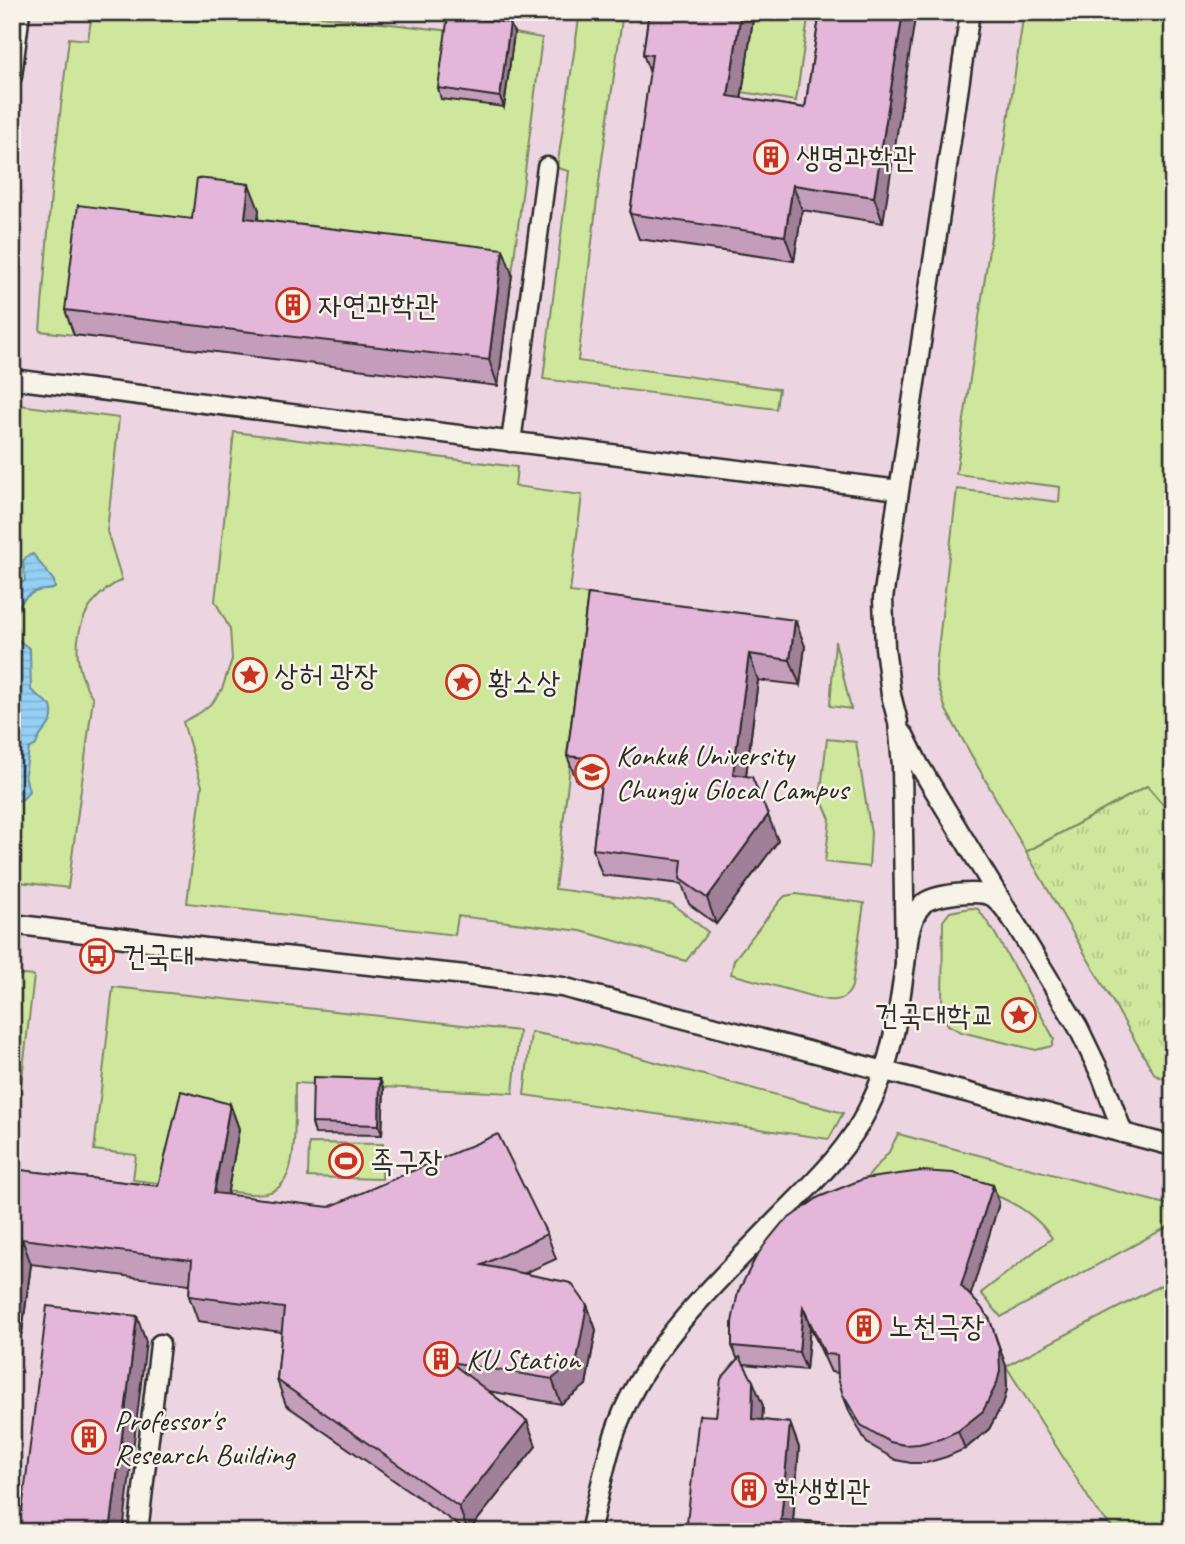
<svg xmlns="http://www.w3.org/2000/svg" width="1185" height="1544" font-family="Caveat,'Poor Story',sans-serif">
	<defs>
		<pattern id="park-tufts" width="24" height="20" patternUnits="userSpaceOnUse" patternTransform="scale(1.75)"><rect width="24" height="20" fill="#cee79d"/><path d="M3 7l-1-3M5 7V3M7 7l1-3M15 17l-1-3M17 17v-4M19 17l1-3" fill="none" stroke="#b1c687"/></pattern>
		<pattern id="water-rules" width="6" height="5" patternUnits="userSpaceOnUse" patternTransform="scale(1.75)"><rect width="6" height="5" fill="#94cff4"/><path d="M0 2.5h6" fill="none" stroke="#80b2d1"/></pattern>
	</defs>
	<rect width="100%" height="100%" fill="#f1e1e4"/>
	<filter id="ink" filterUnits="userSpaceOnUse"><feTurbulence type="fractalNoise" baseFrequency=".0143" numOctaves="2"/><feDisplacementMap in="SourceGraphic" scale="14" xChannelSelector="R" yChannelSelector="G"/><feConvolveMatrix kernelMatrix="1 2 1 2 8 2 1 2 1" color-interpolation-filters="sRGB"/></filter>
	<g filter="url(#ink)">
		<rect fill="#edd4e1" x="12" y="12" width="1161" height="1520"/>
		<g fill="#cee79d" stroke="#7c8964" stroke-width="2">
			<polygon points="92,12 286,12 451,31 503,107 514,33 542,38 512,274 255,244 201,244 74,335 40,331 52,182 69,38 88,40"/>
			<polygon points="580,12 623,12 600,174 578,361 779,389 776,409 543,379 569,171 557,168"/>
			<polygon points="754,12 809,12 796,101 742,92"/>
			<polygon points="1024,12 1173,12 1173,816 1147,786 1026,852 946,710 936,679 936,666 957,489 1059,502 1060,487 956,474"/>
			<path d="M12,404l107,14 -12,113 15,49c-47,21 -57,78 -29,118l-25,190 -56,-7z"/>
			<polygon points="234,432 517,467 515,486 582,495 570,592 797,620 794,644 588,619 555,889 672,904 708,932 686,961 581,931 458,916 455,935 187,903 202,786 183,722 201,712 213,702 222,689 232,659 230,629 215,601"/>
			<polygon points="835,641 851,709 830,706"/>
			<polygon points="827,739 856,742 871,833 869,867 825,862 830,819 820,797"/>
			<path d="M796,894l68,9 -12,83c-5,15 -17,16 -30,13l-91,-25 3,-14 47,-60 4,-4z"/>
			<polygon points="971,908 978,909 993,930 1051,1033 1054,1039 1052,1046 1036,1050 961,1032 948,1025 942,1011 943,921 950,912"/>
			<polygon points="12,974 34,976 12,1163"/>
			<path d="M113,987l406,44 -6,62 -218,-10c-1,25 4,84 -14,102 -8,9 -20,9 -31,9l-117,-14 3,-25 -42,-5z"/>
			<polygon points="531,1032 586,1043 843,1113 829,1139 524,1095"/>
			<path d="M898,1134l275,72v18l-172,93 -20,-24 71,-55c-15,-22 -36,-35 -60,-44l-133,-7 30,-35z"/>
			<polygon points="309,1143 383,1144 382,1179 308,1177"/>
			<polygon points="1173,1279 1173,1532 1117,1532 1096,1510 1006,1366"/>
		</g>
		<polygon fill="url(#park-tufts)" stroke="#7c8964" stroke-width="2" points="1147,786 1173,816 1173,1083 1155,1075 1026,852"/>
		<path fill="url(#water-rules)" stroke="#6a8da4" stroke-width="2" d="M33,554l21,27 1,7c-6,3 -10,1 -17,3 -21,5 -26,29 -22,47l14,11 1,41 20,16c6,20 -11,23 -15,39l-7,4 -4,26 4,16c-4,7 -8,11 -17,10v-211l13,-10 -2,-19 4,-5z"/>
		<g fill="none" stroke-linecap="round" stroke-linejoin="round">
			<g stroke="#2b2b2b" stroke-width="23">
				<g id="service">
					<polyline points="12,76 20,12"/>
					<polyline points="12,379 899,490"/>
					<polyline points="511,442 547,167"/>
					<polyline points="904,735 919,765 1078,1027 1102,1077 1123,1133"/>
					<polyline points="12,924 206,948 475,976 562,987 1173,1146"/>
					<polyline points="905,963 902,766 898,722 891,695 885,647 883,599 970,12"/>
					<polyline points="138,1532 160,1344"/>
					<path d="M590,1532c11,-45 18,-91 39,-133 33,-66 90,-119 141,-172 35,-37 75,-71 98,-118 28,-54 33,-116 41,-175 3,-11 6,-22 14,-30 10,-10 58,-15 70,-7 11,8 20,24 28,35"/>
				</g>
			</g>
			<use href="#service" stroke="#f7f3e8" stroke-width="18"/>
		</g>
		<g fill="#c49dbb" stroke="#2b2b2b" stroke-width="2">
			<polygon points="649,12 754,12 741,98 805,108 820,12 883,223 802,210 794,261 639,239 630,214 650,73 643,54"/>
			<polygon points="514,33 504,107 441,99 438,88"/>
			<polygon points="259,210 257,220 512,274 498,386 74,335 65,310 192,219"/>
			<polygon points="588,594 805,646 800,685 758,680 746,776 778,841 716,924 689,904 682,884 602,875 593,849 601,784 577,781 567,756"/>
			<polygon points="384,1089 382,1135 315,1134 312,1123"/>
			<polygon points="230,1104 239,1129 227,1195 547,1234 556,1259 525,1273 587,1305 596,1330 586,1385 561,1404 488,1391 527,1421 536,1446 468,1532 286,1405 277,1380 282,1332 198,1321 189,1296 190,1284 31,1264 22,1333 12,1331 12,1169 158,1186"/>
			<polygon points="993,1185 999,1203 970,1295 1006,1366 1007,1389 1004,1401 989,1429 965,1449 946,1457 926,1463 911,1463 896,1460 867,1443 850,1413 843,1395 838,1373 831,1372 810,1326 806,1370 744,1364 763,1406 762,1420 790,1423 799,1448 793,1520 843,1524 846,1532 686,1532 716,1416 738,1360 732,1346"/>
		</g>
		<g fill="#a08099" stroke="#2b2b2b" stroke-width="2">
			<polygon points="741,12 754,12 738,121 728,96"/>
			<polygon points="903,12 916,12 883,223 874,197"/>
			<polygon points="510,23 514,33 504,107 500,97"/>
			<polygon points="249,184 259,210 255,244 245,218"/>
			<polygon points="793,185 802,210 794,261 785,236"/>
			<polygon points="503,249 512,274 498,386 489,360"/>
			<polygon points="795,620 805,646 800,685 790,660"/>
			<polygon points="749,654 758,680 743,799 733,774"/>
			<polygon points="768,815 778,841 716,924 707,898"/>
			<polygon points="380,1079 384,1089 382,1135 379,1125"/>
			<polygon points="230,1104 239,1129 223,1218 214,1193"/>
			<polygon points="993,1185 999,1203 968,1304 961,1286"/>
			<polygon points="22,1239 31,1264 22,1333 13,1308"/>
			<polygon points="587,1305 596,1330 586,1385 561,1404 552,1379"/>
			<polygon points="803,1307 810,1326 806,1370 799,1352"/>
			<polygon points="137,1316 146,1342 123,1532 110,1532"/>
			<polygon points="990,1320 1006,1366 1007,1389 1004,1401 989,1429 965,1449 958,1431"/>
			<polygon points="753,1381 763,1406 761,1444 752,1419"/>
			<polygon points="527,1421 536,1446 468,1532 459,1507"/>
			<polygon points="790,1423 799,1448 792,1532 781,1520"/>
		</g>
		<g fill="#e4b7da" stroke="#2b2b2b" stroke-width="2">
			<polygon points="649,12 741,12 728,96 805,108 820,12 903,12 874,197 793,185 785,236 630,214 652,55 643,54"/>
			<polygon points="448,15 510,23 500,97 438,88"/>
			<polygon points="197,178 249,184 245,218 503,249 489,360 65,310 78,205 192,219"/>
			<polygon points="588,594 795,620 790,660 749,654 733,774 752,777 768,815 707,898 680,879 682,860 593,849 604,760 567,756"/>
			<polygon points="313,1077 380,1079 379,1125 312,1123"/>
			<polygon points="181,1091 230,1104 214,1193 329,1207 498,1134 547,1234 482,1265 571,1283 587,1305 577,1360 552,1379 450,1362 527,1421 459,1507 277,1380 284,1308 189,1296 192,1260 22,1239 12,1308 12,1169 158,1186"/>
			<polygon points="921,1171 953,1173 993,1185 961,1286 981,1307 990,1320 999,1348 1000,1371 997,1383 983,1411 958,1431 940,1439 919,1444 905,1445 890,1442 861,1425 843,1395 838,1378 837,1355 825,1354 803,1307 799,1352 732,1346 732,1322 738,1292 756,1257 768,1240 782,1223 819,1197 863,1179"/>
			<polygon points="47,1306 137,1316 110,1532 12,1532 12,1510 22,1511"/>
			<polygon points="740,1357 753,1381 752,1419 790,1423 781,1520 843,1524 842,1532 686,1532 699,1415 716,1416 721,1379"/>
		</g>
	</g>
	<defs>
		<g id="building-ring" transform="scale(1.75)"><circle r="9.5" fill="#f7f3e8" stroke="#c8321e" stroke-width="1.5"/><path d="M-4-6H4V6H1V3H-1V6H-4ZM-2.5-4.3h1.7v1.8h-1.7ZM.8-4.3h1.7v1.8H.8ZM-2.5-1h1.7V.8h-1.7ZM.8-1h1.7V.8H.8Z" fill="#c8321e"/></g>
		<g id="sight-ring" transform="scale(1.75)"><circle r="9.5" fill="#f7f3e8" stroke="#c8321e" stroke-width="1.5"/><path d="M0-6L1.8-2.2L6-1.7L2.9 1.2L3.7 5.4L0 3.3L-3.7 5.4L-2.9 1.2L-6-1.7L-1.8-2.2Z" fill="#c8321e"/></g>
		<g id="university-ring" transform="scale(1.75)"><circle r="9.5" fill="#f7f3e8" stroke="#c8321e" stroke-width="1.5"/><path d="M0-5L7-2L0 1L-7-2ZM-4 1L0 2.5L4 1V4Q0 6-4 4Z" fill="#c8321e"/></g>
		<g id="bus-ring" transform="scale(1.75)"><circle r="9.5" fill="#f7f3e8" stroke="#c8321e" stroke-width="1.5"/><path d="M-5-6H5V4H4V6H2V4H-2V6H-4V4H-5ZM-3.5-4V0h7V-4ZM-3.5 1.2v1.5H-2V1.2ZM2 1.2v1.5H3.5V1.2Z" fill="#c8321e"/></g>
		<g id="stadium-ring" transform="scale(1.75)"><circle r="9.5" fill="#f7f3e8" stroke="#c8321e" stroke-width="1.5"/><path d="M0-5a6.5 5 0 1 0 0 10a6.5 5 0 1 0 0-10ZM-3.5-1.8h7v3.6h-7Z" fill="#c8321e"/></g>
	</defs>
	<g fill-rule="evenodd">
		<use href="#building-ring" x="771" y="157"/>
		<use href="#building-ring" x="293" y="305"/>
		<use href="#sight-ring" x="250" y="675"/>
		<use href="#sight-ring" x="463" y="682"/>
		<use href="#university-ring" x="592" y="772"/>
		<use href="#bus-ring" x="97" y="956"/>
		<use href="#sight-ring" x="1019" y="1015"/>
		<use href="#stadium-ring" x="346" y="1161"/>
		<use href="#building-ring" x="864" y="1326"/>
		<use href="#building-ring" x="441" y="1359"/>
		<use href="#building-ring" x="89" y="1437"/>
		<use href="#building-ring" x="749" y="1490"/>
	</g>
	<g text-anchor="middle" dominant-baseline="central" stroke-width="5" stroke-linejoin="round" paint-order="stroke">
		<g font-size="30" fill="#2b2b2b" stroke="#f7f3e8" text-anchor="start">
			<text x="796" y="157">생명과학관</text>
			<text x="318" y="305">자연과학관</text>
			<text x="274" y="675">상허 광장</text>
			<text x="488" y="682">황소상</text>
			<text x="616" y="755">Konkuk University<tspan x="616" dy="34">Chungju Glocal Campus</tspan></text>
			<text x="122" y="956">건국대</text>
			<text x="995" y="1015" text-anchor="end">건국대학교</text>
			<text x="370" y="1161">족구장</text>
			<text x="888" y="1326">노천극장</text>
			<text x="466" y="1359">KU Station</text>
			<text x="114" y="1420">Professor's<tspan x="114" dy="34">Research Building</tspan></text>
			<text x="774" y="1490">학생회관</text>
		</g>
	</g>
	<rect width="1185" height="1544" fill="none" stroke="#f7f3e8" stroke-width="42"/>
	<rect x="21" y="21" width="1143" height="1502" fill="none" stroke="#2b2b2b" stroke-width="2.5" filter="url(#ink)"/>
</svg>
